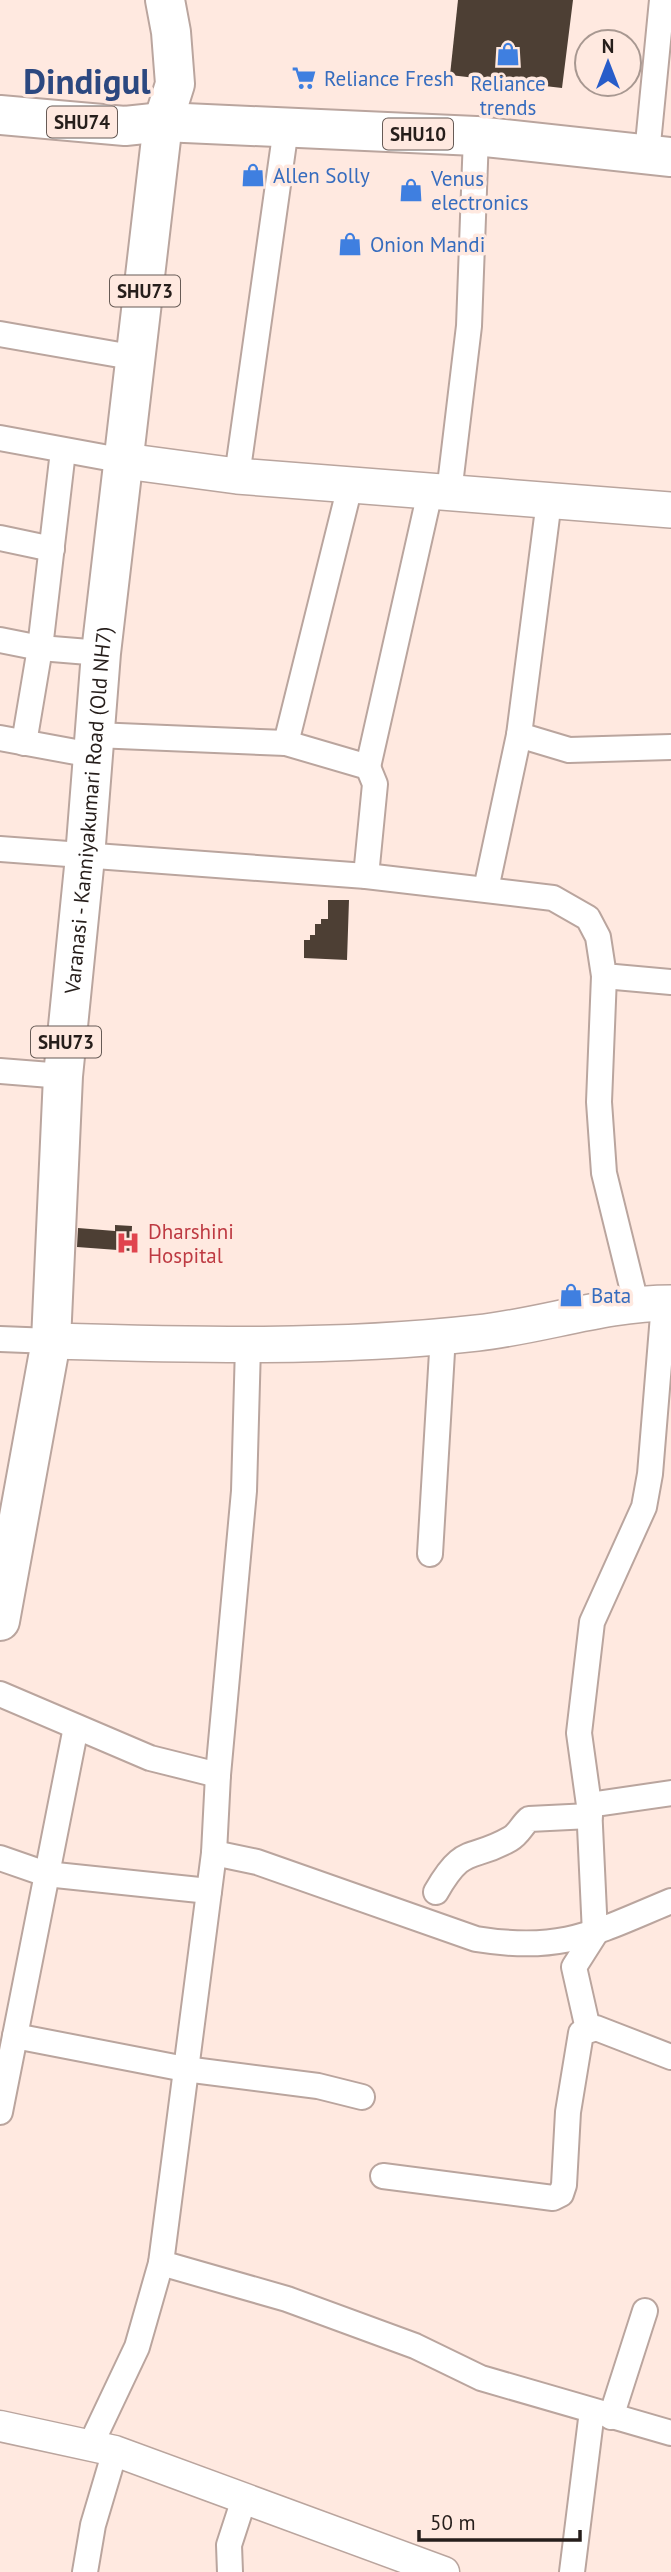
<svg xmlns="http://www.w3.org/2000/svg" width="671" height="2572" font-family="'PT Sans',sans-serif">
	<rect width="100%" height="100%" fill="#ffe9e0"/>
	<g fill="#4d3f34">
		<polygon points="458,0 573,0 562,88 450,75"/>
		<polygon points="328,900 349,900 347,960 304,958 304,940 310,940 310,935 315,935 315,924 321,924 321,919 328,919"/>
		<polygon points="115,1225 132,1226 131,1251 77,1247 78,1228 115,1231"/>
	</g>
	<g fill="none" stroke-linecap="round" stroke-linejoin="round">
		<g stroke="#baa59e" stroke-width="28">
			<g id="minor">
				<polyline points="647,154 662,0"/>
				<polyline points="0,334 137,358"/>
				<polyline points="0,438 125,461"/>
				<polyline points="237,476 286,128"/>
				<polyline points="449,493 469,326 476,136"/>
				<polyline points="0,538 52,549"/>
				<polyline points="0,640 40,648 101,653"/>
				<polyline points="95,735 286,743 368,767 375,784 366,876"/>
				<polyline points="519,735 569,750 671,747"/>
				<polyline points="0,738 92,755"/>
				<polyline points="24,743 40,648 63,451"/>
				<polyline points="286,743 350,486"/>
				<polyline points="368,767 430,492"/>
				<polyline points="0,849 366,876 553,898 588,918 598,937 604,976 671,982"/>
				<polyline points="486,889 519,735 549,501"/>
				<polyline points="604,976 599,1102 604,1173 636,1303"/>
				<polyline points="0,1071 63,1076"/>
				<polyline points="0,1339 51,1341"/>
				<polyline points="430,1554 443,1335"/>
				<polyline points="0,1694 150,1758 218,1775"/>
				<polyline points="589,1805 671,1793"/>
				<path d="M214,1853l43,9 219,77c86,14 118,-6 195,-38"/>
				<polyline points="0,1858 46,1874 209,1891"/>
				<path d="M436,1892c28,-49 34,-30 74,-53 9,-5 12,-14 19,-20l61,-3"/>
				<polyline points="588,2029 574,1967 595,1934 589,1805 579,1733 592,1622 644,1507 650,1474 664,1303"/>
				<polyline points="15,2036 185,2069 318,2086 362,2097"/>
				<polyline points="0,2112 76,1727"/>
				<polyline points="383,2176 553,2198 561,2194 564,2185 568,2112 581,2033 596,2028 671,2057"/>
				<polyline points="161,2263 287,2299 415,2346 481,2378 671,2433"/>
				<polyline points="611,2417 645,2311"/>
				<polyline points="91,2444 137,2347 161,2263 214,1853 218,1775 244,1491 248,1346"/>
				<polyline points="85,2572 93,2525 115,2451"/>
				<polyline points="230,2572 229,2545 244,2499"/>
				<polyline points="572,2572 592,2411"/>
			</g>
		</g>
		<g stroke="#baa59e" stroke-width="33">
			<polyline id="tertiary" points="0,2426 115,2451 444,2572"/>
		</g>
		<g stroke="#baa59e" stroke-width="38">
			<g id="secondary">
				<polyline points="125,461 237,476 671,510"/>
				<path d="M51,1341c141,4 284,8 426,-8 65,-7 128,-30 194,-30"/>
			</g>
		</g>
		<g stroke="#baa59e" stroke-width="42">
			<g id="primary">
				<polyline points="0,115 125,126 163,122 476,136 671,157"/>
				<path id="s1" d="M0,1621l51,-280 12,-265 22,-219 16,-204 62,-531 12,-38 -4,-52 -6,-32"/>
			</g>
		</g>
		<use href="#minor" stroke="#fff" stroke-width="24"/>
		<use href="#tertiary" stroke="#fff" stroke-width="30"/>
		<use href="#secondary" stroke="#fff" stroke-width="35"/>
		<use href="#primary" stroke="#fff" stroke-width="38"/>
	</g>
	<defs>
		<g id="shop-bare" transform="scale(1.89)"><path d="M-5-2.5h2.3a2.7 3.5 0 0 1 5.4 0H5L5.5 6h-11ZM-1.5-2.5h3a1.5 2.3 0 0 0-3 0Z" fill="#3f7fe0" stroke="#ffe9e0" stroke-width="2.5" paint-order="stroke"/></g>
		<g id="supermarket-bare" transform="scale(1.89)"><path d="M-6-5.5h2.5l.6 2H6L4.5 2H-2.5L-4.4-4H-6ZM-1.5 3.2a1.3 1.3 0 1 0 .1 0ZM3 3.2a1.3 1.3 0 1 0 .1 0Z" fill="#3f7fe0" stroke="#ffe9e0" stroke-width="2.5" paint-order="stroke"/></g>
		<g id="hospital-bare" transform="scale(1.89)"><path d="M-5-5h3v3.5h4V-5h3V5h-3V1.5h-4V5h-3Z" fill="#e0444e" stroke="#ffe9e0" stroke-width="2.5" paint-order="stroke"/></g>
	</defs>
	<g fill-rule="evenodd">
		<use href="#shop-bare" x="508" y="54"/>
		<use href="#supermarket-bare" x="304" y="78"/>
		<use href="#shop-bare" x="253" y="175"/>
		<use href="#shop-bare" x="411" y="190"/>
		<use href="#shop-bare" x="350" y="244"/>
		<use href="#hospital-bare" x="128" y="1243"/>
		<use href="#shop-bare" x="571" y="1295"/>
	</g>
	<g text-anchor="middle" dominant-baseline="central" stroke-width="7" stroke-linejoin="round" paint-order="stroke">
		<g fill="#ffe9e0" stroke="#675b56" stroke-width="2">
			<rect x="47" y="106.5" width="70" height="31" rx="5"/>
			<rect x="383" y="118.5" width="70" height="31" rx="5"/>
			<rect x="110" y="275.5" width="70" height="31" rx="5"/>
			<rect x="31" y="1026.5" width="70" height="31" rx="5"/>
		</g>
		<g font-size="19" font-weight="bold" fill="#261e1b">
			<text x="82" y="122">SHU74</text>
			<text x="418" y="134">SHU10</text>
			<text x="145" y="291">SHU73</text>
			<text x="66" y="1042">SHU73</text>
		</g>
		<g font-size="21" fill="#366cbe" stroke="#ffe9e0" text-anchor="start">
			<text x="324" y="78">Reliance Fresh</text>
			<text x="508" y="83" text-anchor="middle">Reliance<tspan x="508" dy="24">trends</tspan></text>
			<text x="273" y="175">Allen Solly</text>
			<text x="431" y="178">Venus<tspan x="431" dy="24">electronics</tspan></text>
			<text x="370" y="244">Onion Mandi</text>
			<text x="591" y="1295">Bata</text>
		</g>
		<g font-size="21" fill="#261e1b" stroke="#ffe9e0">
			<text stroke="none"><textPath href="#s1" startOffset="817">Varanasi - Kanniyakumari Road (Old NH7)</textPath></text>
		</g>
		<g font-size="21" fill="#be3a42" stroke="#ffe9e0" text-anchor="start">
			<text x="148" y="1231">Dharshini<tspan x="148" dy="24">Hospital</tspan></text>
		</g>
		<g font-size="35" font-weight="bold" fill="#2c4880" stroke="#ffe9e0">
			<text x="87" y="81">Dindigul</text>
		</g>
	</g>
	<g transform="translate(608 63)"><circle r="33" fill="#ffe9e0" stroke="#a89891" stroke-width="2"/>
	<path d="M0-5L12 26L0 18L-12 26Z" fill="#275cc9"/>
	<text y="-10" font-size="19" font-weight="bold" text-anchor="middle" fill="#261e1b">N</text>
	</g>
	<path d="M419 2530v10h161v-10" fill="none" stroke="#261e1b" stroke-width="3.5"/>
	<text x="430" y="2530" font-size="21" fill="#261e1b" stroke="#ffe9e0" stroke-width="5" paint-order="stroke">50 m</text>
</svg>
